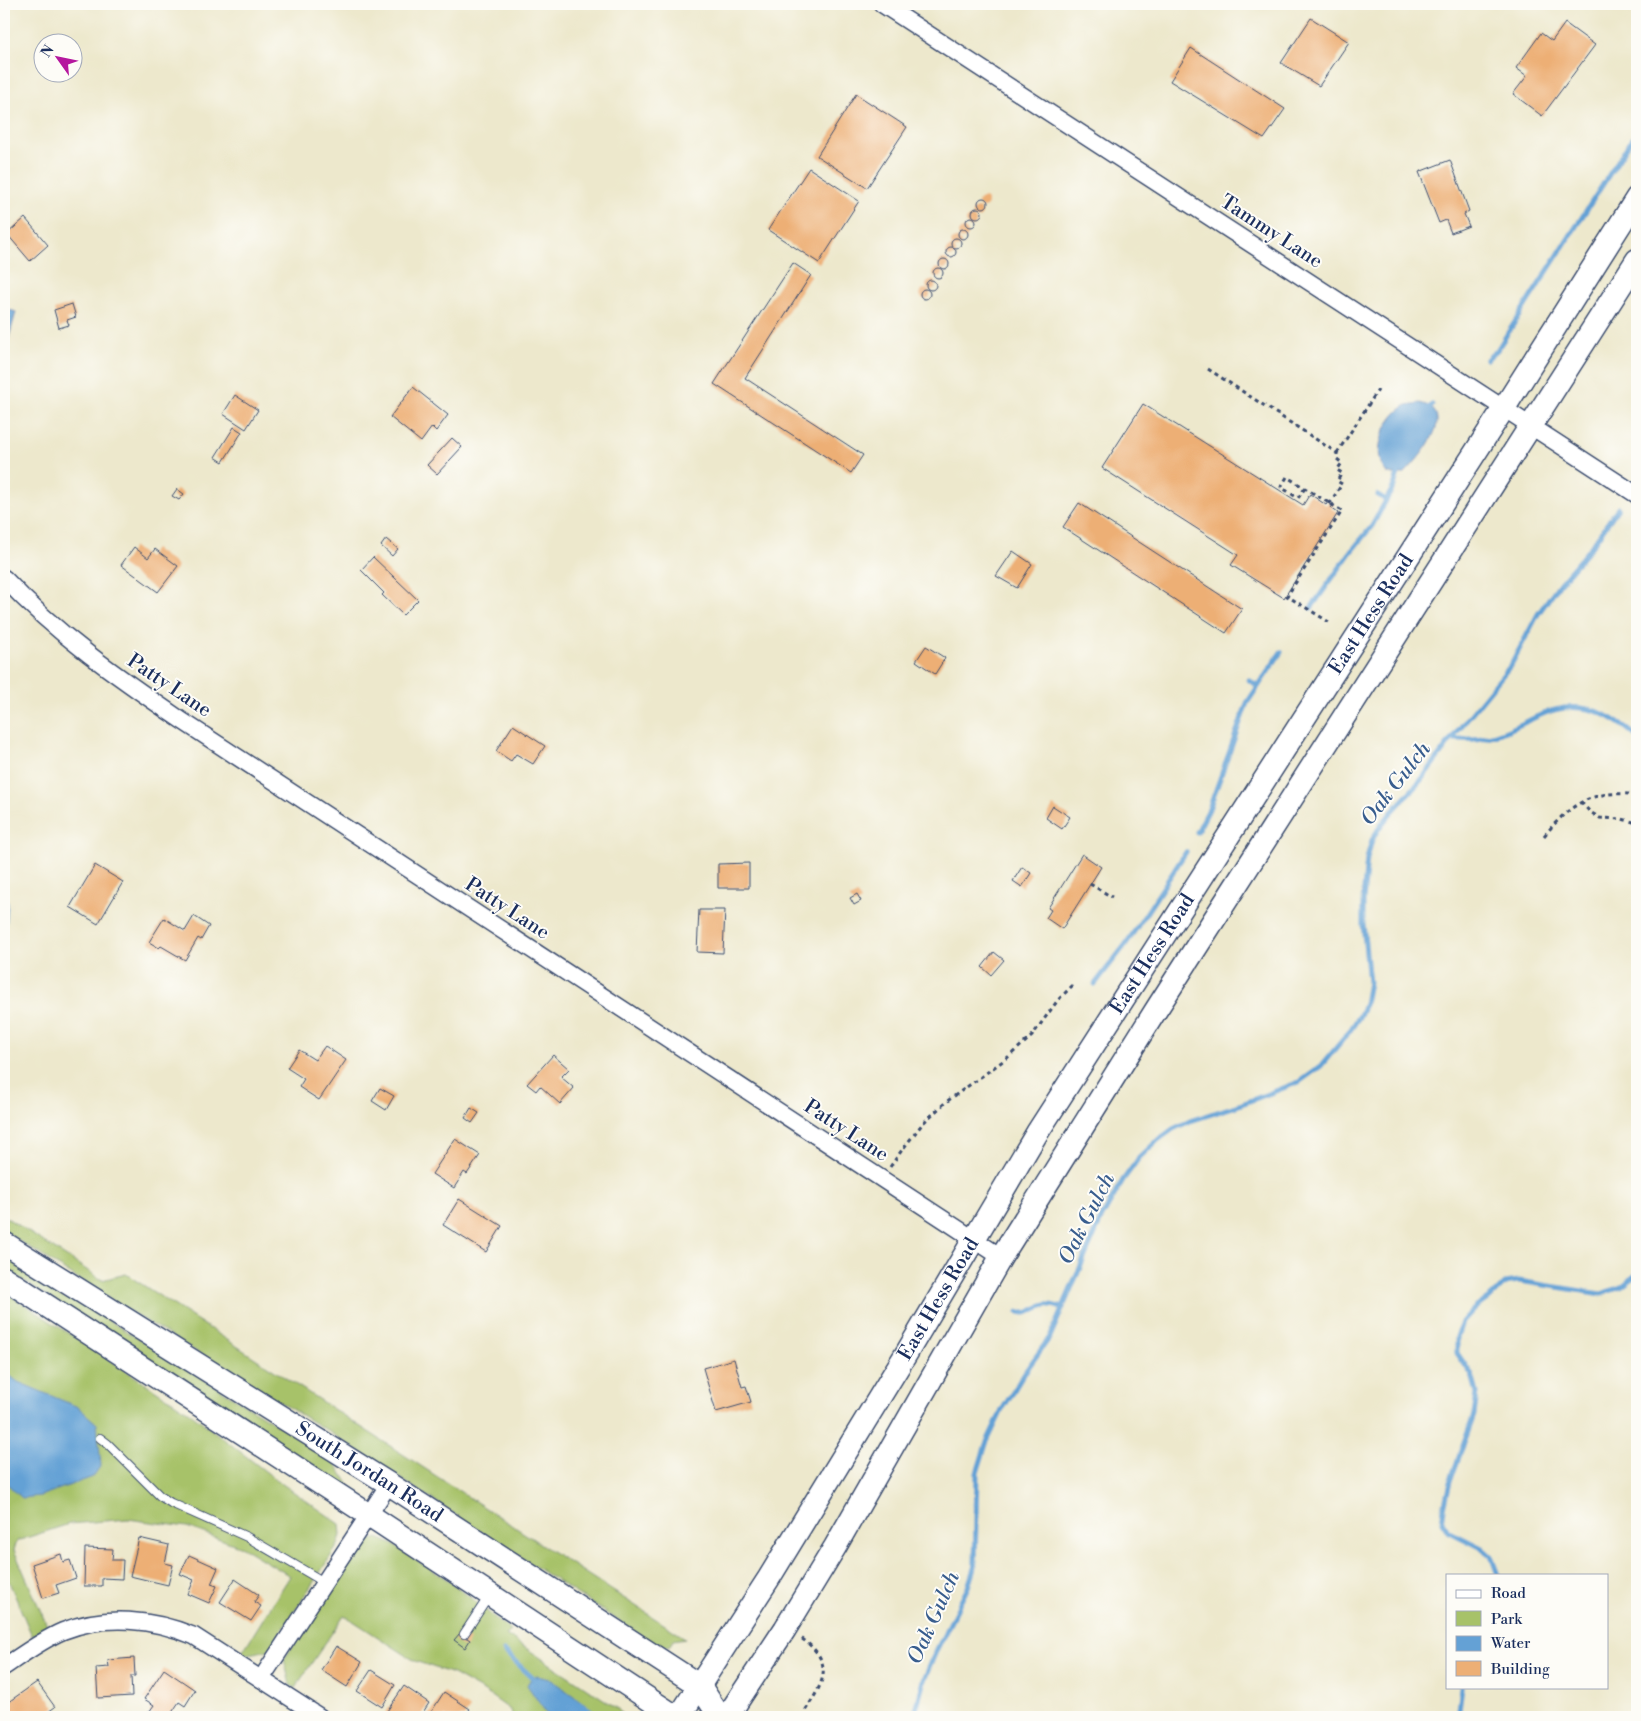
<svg xmlns="http://www.w3.org/2000/svg" width="1641" height="1721" font-family="'Libre Bodoni',serif">
	<rect width="100%" height="100%" fill="#fdfcf7"/>
	<filter id="ink" filterUnits="userSpaceOnUse"><feTurbulence type="fractalNoise" baseFrequency=".02" numOctaves="2"/><feDisplacementMap in="SourceGraphic" scale="10" xChannelSelector="R" yChannelSelector="G"/><feConvolveMatrix kernelMatrix="1 2 1 2 8 2 1 2 1" color-interpolation-filters="sRGB"/></filter>
	<filter id="wash" filterUnits="userSpaceOnUse"><feTurbulence type="fractalNoise" baseFrequency=".0096" numOctaves="4" result="noise"/><feDisplacementMap in="SourceGraphic" scale="20" xChannelSelector="R" yChannelSelector="G"/><feGaussianBlur stdDeviation="1.12" result="paint"/><feColorMatrix in="noise" values="0 0 0 0 0 0 0 0 0 0 0 0 0 0 0 0 0 1.4 0 .05"/><feComposite in="paint" operator="in"/></filter>
	<g filter="url(#wash)">
		<rect width="100%" height="100%" fill="#ede8cc"/>
		<g fill="#a7c269" stroke="#617864">
			<polygon points="4,1216 102,1280 126,1274 685,1638 673,1640 669,1647 652,1643 326,1430 98,1292 4,1231"/>
			<polygon points="4,1256 325,1454 336,1464 351,1489 349,1493 4,1268"/>
			<polygon points="4,1291 189,1412 278,1481 340,1524 341,1535 338,1545 269,1650 243,1655 241,1654 290,1576 242,1547 187,1527 128,1519 69,1524 17,1541 14,1550 48,1628 32,1636 4,1570"/>
			<polygon points="378,1538 392,1544 451,1582 511,1631 506,1635 617,1708 624,1717 514,1717 509,1709 485,1692 453,1674 415,1661 344,1615 295,1688 290,1685 284,1659 358,1548 365,1542"/>
		</g>
		<g fill="#64a1d5" stroke="#40689a">
			<polygon points="4,308 16,312 8,341 4,339"/>
			<path d="M1420,403c39,9 1,53 -13,68l-3,3h-16c-19,-17 -4,-56 17,-68 3,-2 11,-2 15,-3z"/>
			<polygon points="4,1371 18,1382 78,1407 97,1424 101,1465 93,1477 40,1496 22,1498 4,1481"/>
			<polygon points="537,1676 550,1679 603,1717 549,1717 527,1685 530,1680"/>
		</g>
		<g fill="none" stroke-linecap="round" stroke-linejoin="round">
			<g stroke="#64a1d5" stroke-width="5">
				<polyline points="1487,359 1497,350 1637,131"/>
				<polyline points="1426,412 1432,405"/>
				<polyline points="1378,495 1386,500"/>
				<polyline points="1311,608 1350,553 1372,526 1394,486 1399,470"/>
				<polyline points="1249,680 1258,686"/>
				<path d="M1452,739c10,0 21,1 30,-1 19,-3 37,-13 54,-21 39,-19 70,-8 101,20"/>
				<polyline points="1197,832 1209,809 1247,703 1281,652"/>
				<polyline points="4,896 6,904 4,930"/>
				<polyline points="1095,984 1126,944 1186,852"/>
				<path d="M1018,1312c11,4 17,-5 28,-7 5,-1 12,2 17,3"/>
				<polyline points="1498,1575 1491,1556 1482,1548 1448,1531 1442,1522 1444,1508 1450,1482 1474,1415 1477,1393 1472,1375 1457,1353 1457,1337 1462,1322 1475,1308 1492,1296 1505,1283 1519,1281 1601,1294 1621,1287 1637,1275"/>
				<polyline points="504,1651 537,1682"/>
				<polyline points="914,1717 924,1680 937,1649 968,1587 975,1565 977,1473 986,1444 1002,1410 1025,1372 1050,1337 1102,1217 1123,1180 1139,1158 1158,1140 1173,1129 1190,1121 1239,1105 1299,1082 1321,1066 1349,1032 1359,1017 1365,1004 1369,982 1363,924 1363,900 1367,858 1372,840 1379,828 1390,814 1421,780 1466,720 1511,665 1538,614 1560,583 1591,547 1618,508"/>
				<polyline points="1458,1717 1462,1687"/>
			</g>
		</g>
		<g id="blocks">
			<g fill="#edaf75">
				<polygon points="1311,18 1349,42 1319,86 1281,63"/>
				<polygon points="1565,23 1595,45 1542,116 1513,94 1527,76 1516,68 1541,33 1552,41"/>
				<polygon points="1191,48 1285,109 1264,139 1170,81"/>
				<polygon points="856,94 907,127 867,188 817,156"/>
				<polygon points="1450,160 1469,211 1464,214 1469,226 1451,233 1446,220 1439,223 1419,172"/>
				<polygon points="809,168 859,201 819,263 768,230"/>
				<circle cx="983" cy="203" r="5"/>
				<circle cx="977" cy="213" r="5"/>
				<circle cx="971" cy="222" r="5"/>
				<polygon points="25,218 48,245 30,261 7,234"/>
				<circle cx="963" cy="234" r="5"/>
				<circle cx="956" cy="243" r="5"/>
				<circle cx="951" cy="252" r="5"/>
				<circle cx="944" cy="264" r="5"/>
				<polygon points="793,263 811,275 745,378 863,455 851,473 714,384"/>
				<circle cx="938" cy="273" r="5"/>
				<circle cx="931" cy="285" r="5"/>
				<circle cx="925" cy="294" r="5"/>
				<polygon points="72,304 76,317 67,320 69,325 59,328 54,310"/>
				<polygon points="413,387 448,415 436,431 432,427 421,442 390,417"/>
				<polygon points="235,395 258,410 246,429 223,414"/>
				<polygon points="1143,404 1303,505 1310,494 1326,505 1329,501 1334,504 1331,508 1338,513 1284,598 1231,565 1238,555 1102,468"/>
				<polygon points="234,427 242,432 223,462 215,457"/>
				<polygon points="452,438 462,447 437,474 427,465"/>
				<polygon points="177,489 184,494 179,500 172,496"/>
				<polygon points="1079,503 1242,609 1226,633 1063,527"/>
				<polygon points="386,539 398,549 392,556 381,546"/>
				<polygon points="134,547 148,558 155,549 178,566 158,592 121,565"/>
				<polygon points="1013,551 1032,564 1017,588 996,576"/>
				<polygon points="373,557 418,600 403,615 382,595 384,593 361,570"/>
				<polygon points="926,646 945,658 935,674 916,661"/>
				<polygon points="513,725 545,746 533,764 516,754 511,761 496,751"/>
				<polygon points="1053,806 1070,817 1062,829 1046,818"/>
				<polygon points="1082,854 1101,867 1062,929 1046,918 1051,910 1048,908"/>
				<polygon points="749,863 749,888 718,888 718,864"/>
				<polygon points="95,865 123,882 98,924 70,907"/>
				<polygon points="1022,867 1031,873 1022,887 1013,881"/>
				<polygon points="857,894 861,901 854,905 850,898"/>
				<polygon points="699,910 725,910 723,953 697,952"/>
				<polygon points="194,916 209,926 201,940 198,938 185,960 161,946 159,948 149,942 164,918 185,931"/>
				<polygon points="994,952 1004,960 991,975 982,967"/>
				<polygon points="325,1046 346,1060 319,1100 299,1087 304,1079 287,1068 299,1050 315,1060"/>
				<polygon points="553,1055 569,1069 561,1077 574,1088 560,1104 540,1086 536,1091 527,1084"/>
				<polygon points="380,1088 394,1096 386,1110 372,1101"/>
				<polygon points="471,1108 479,1113 472,1123 465,1118"/>
				<polygon points="455,1139 480,1155 467,1174 464,1172 454,1188 432,1174"/>
				<polygon points="459,1199 502,1226 486,1252 443,1225"/>
				<polygon points="734,1359 742,1387 746,1386 751,1402 716,1412 703,1368"/>
				<polygon points="139,1538 169,1545 165,1563 173,1565 168,1585 130,1576"/>
				<polygon points="85,1548 113,1549 112,1560 123,1560 122,1579 102,1578 102,1586 84,1586"/>
				<polygon points="61,1554 63,1562 70,1560 76,1578 56,1585 59,1593 43,1598 32,1564"/>
				<polygon points="189,1555 218,1568 211,1584 217,1586 209,1603 188,1594 194,1580 180,1574"/>
				<polygon points="235,1579 259,1595 254,1602 261,1606 251,1621 220,1602"/>
				<polygon points="460,1633 470,1640 465,1648 454,1640"/>
				<polygon points="336,1646 362,1662 347,1687 321,1670"/>
				<polygon points="134,1658 135,1676 131,1676 132,1696 98,1698 96,1668 109,1667 108,1660"/>
				<polygon points="164,1669 195,1690 185,1706 179,1702 169,1717 157,1717 149,1712 154,1705 144,1699"/>
				<polygon points="371,1670 395,1685 382,1707 357,1691"/>
				<polygon points="37,1682 55,1707 41,1717 11,1717 4,1705"/>
				<polygon points="404,1686 429,1703 420,1717 383,1717"/>
				<polygon points="444,1692 470,1709 464,1717 428,1717"/>
			</g>
		</g>
	</g>
	<g filter="url(#ink)">
		<use href="#blocks" fill-opacity="0" stroke="#3a4b6e" stroke-width="1"/>
		<g fill="none" stroke-linecap="round" stroke-linejoin="round">
			<g stroke="#3a4b6e" stroke-width="10">
				<g id="service">
					<polyline points="100,1438 108,1444 160,1496 171,1503 247,1537 324,1582"/>
					<polyline points="464,1634 489,1596"/>
				</g>
			</g>
			<g stroke="#3a4b6e" stroke-width="19">
				<g id="minor">
					<polyline points="882,4 1637,495"/>
					<path d="M4,578c52,56 114,99 177,142l820,537"/>
					<path d="M4,1667c19,-13 38,-27 59,-36 42,-17 90,-12 131,5l126,81"/>
					<polyline points="261,1679 389,1484"/>
				</g>
			</g>
			<g stroke="#3a4b6e" stroke-width="25">
				<g id="secondary">
					<path id="s1" d="M4,1243l385,241 311,202 20,31"/>
					<polyline points="4,1278 369,1515 676,1717"/>
					<path id="s2" d="M679,1717l90,-139 137,-224 131,-221 467,-725 133,-210"/>
					<polyline points="727,1717 785,1629 835,1547 1001,1257 1156,1010 1637,260"/>
				</g>
			</g>
			<g stroke="#3a4b6e" stroke-width="3" stroke-dasharray="4 4" stroke-linecap="butt">
				<polyline points="1208,369 1337,453 1337,459 1342,463 1337,470 1342,473 1337,481 1342,484 1328,506"/>
				<polyline points="1337,453 1378,390"/>
				<polyline points="1305,488 1298,498 1281,487 1287,477 1342,511 1287,596 1329,622"/>
				<polyline points="1581,802 1590,812 1600,818 1622,819 1637,823"/>
				<path d="M1544,836c27,-33 49,-47 93,-41"/>
				<polyline points="1090,884 1112,897"/>
				<polyline points="890,1167 902,1150 923,1123 946,1102 1007,1058 1032,1036 1058,1000 1073,985"/>
				<path d="M801,1717c20,-31 38,-52 0,-79"/>
			</g>
			<use href="#service" stroke="#fff" stroke-width="8"/>
			<use href="#minor" stroke="#fff" stroke-width="16"/>
			<use href="#secondary" stroke="#fff" stroke-width="22"/>
		</g>
	</g>
	<g text-anchor="middle" dominant-baseline="central" stroke-width="4" stroke-linejoin="round" paint-order="stroke">
		<g font-size="20" fill="#1b2f5e" stroke="#fdfcf7">
			<text transform="translate(1271 232) rotate(33)">Tammy Lane</text>
			<text stroke="none"><textPath href="#s2" startOffset="1302">East Hess Road</textPath></text>
			<text transform="translate(169 686) rotate(34)">Patty Lane</text>
			<text transform="translate(507 909) rotate(33)">Patty Lane</text>
			<text stroke="none"><textPath href="#s2" startOffset="898">East Hess Road</textPath></text>
			<text transform="translate(846 1131) rotate(33)">Patty Lane</text>
			<text stroke="none"><textPath href="#s2" startOffset="492">East Hess Road</textPath></text>
			<text stroke="none"><textPath href="#s1" startOffset="431">South Jordan Road</textPath></text>
		</g>
		<g font-size="21" font-style="italic" fill="#385d8e" stroke="#fdfcf7">
			<text transform="translate(1396 784) rotate(-52)">Oak Gulch</text>
			<text transform="translate(1087 1219) rotate(-63)">Oak Gulch</text>
			<text transform="translate(934 1618) rotate(-66)">Oak Gulch</text>
		</g>
	</g>
	<rect width="1641" height="1721" fill="none" stroke="#fdfcf7" stroke-width="20"/>
	<rect x="1446" y="1574" width="162" height="115" fill="#fdfcf7" stroke="#a3aaba"/>
	<rect x="1456" y="1590" width="25" height="8" fill="#ffffff" stroke="#a3aaba"/>
	<text x="1491" y="1598" font-size="15" fill="#1b2f5e">Road</text>
	<rect x="1456" y="1611" width="25" height="15" fill="#a7c269" stroke="#a3aaba"/>
	<text x="1491" y="1624" font-size="15" fill="#1b2f5e">Park</text>
	<rect x="1456" y="1636" width="25" height="15" fill="#64a1d5" stroke="#a3aaba"/>
	<text x="1491" y="1648" font-size="15" fill="#1b2f5e">Water</text>
	<rect x="1456" y="1661" width="25" height="15" fill="#edaf75" stroke="#a3aaba"/>
	<text x="1491" y="1674" font-size="15" fill="#1b2f5e">Building</text>
	<g transform="translate(58 58) rotate(303)"><circle r="24" fill="#fdfcf7" stroke="#a3aaba"/>
	<path d="M0-4L9 19L0 12L-9 19Z" fill="#b5179e"/>
	<text y="-8" font-size="14" font-weight="bold" text-anchor="middle" fill="#1b2f5e">N</text>
	</g>
</svg>
